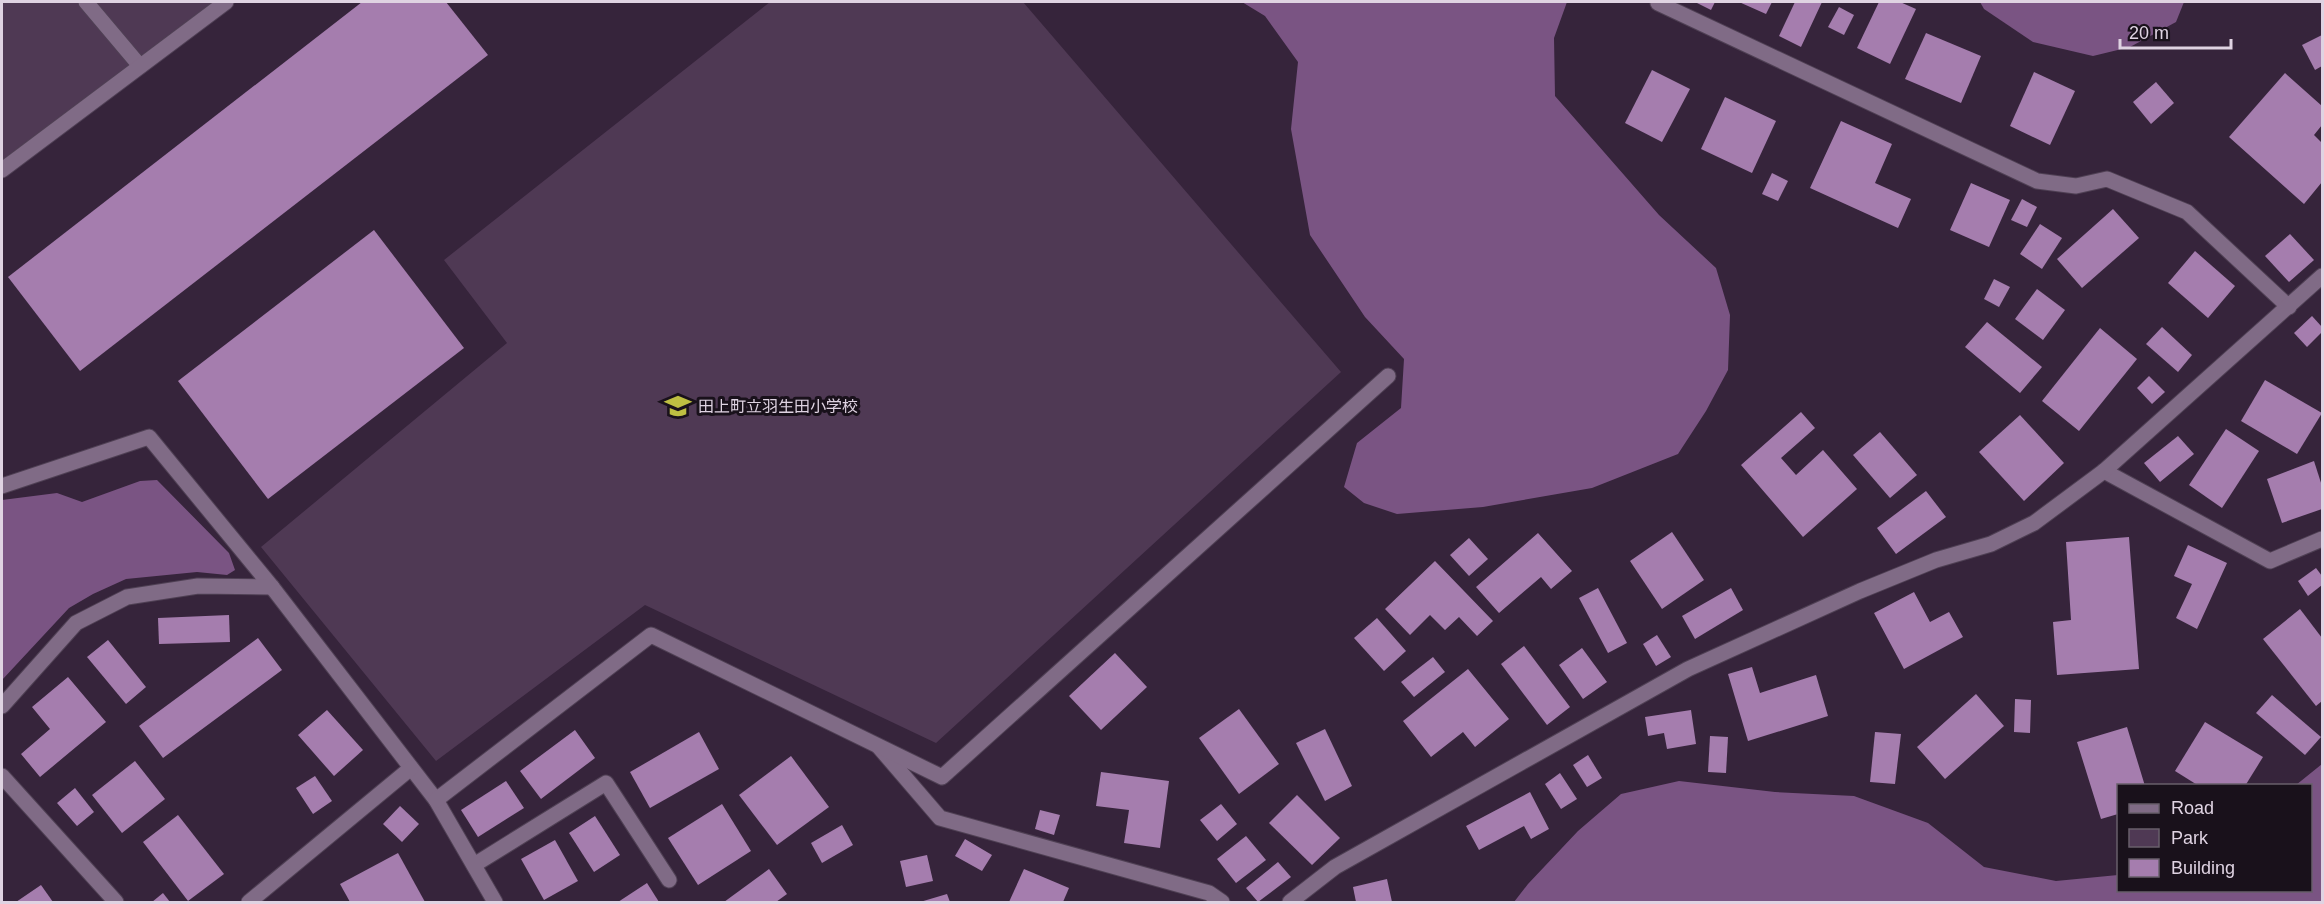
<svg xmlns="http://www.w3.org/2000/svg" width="2324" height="904" font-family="Helvetica,'Noto Sans JP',sans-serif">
	<rect width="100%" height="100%" fill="#36243b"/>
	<g fill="#4f3954">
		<polygon points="2,2 226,2 2,170"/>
		<polygon points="770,2 1023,2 1341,372 936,743 645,605 436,761 261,547 507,343 444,260"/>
	</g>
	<g fill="#7a5483">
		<polygon points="1242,2 1567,2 1554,38 1555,96 1659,215 1716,268 1730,315 1728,370 1706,411 1678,454 1592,488 1483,507 1397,514 1364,503 1344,487 1357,443 1401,408 1404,359 1365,317 1310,235 1291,129 1298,62 1265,16"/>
		<polygon points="1980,2 2184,2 2176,22 2130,47 2093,56 2033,42 1984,9"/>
		<polygon points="157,480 229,553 235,570 227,575 197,572 126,579 93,594 69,608 2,680 2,500 57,493 82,502 140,481"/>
		<polygon points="2322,764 2322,902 1514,902 1528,884 1578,831 1621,794 1679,781 1775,792 1854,796 1928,823 1984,867 2056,881 2118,875 2118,890 2310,890 2310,786 2296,785"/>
	</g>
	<g fill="#a57dae">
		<polygon points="362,2 446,2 488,55 80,371 8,277"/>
		<polygon points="1695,2 1715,2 1711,10"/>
		<polygon points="1739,2 1772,2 1766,14"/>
		<polygon points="1795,2 1822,2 1801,47 1779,36"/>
		<polygon points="1879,2 1900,2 1916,9 1890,64 1857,48"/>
		<polygon points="1839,7 1854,15 1844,35 1828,27"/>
		<polygon points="1926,33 1981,56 1961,103 1905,79"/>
		<polygon points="2322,35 2322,66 2315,70 2302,45"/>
		<polygon points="1652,70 1690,89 1662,142 1625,123"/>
		<polygon points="2034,72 2075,91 2050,145 2010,126"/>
		<polygon points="2285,73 2322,106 2322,125 2314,135 2322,143 2322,182 2304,204 2229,137"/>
		<polygon points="2156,82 2174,103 2151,124 2133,102"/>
		<polygon points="1725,97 1776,121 1752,173 1701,149"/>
		<polygon points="1841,121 1892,144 1875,183 1911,199 1898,228 1810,188"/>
		<polygon points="1772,173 1788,181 1778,201 1762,194"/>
		<polygon points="1971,183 2010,200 1989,247 1950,230"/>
		<polygon points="2022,199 2037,207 2027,227 2011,220"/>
		<polygon points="2113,209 2139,238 2082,288 2057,259"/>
		<polygon points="2040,224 2062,238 2042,269 2020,254"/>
		<polygon points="374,230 464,348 268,499 178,381"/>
		<polygon points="2290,234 2314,260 2289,282 2265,256"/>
		<polygon points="2195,251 2235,286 2208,318 2168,283"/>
		<polygon points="1994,279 2010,287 1999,307 1984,299"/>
		<polygon points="2037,289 2065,310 2043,340 2015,319"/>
		<polygon points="2312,316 2322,327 2322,332 2307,347 2294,333"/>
		<polygon points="1987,322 2042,367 2020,393 1965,347"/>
		<polygon points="2162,327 2192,355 2178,372 2146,344"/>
		<polygon points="2100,328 2137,359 2079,431 2042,401"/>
		<polygon points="2149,376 2165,392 2152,404 2137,388"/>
		<polygon points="2265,380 2322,413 2297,454 2241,421"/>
		<polygon points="1801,412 1815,428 1781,458 1796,475 1823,450 1857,489 1803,537 1741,465"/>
		<polygon points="2020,415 2064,463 2024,501 1979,452"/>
		<polygon points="2226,429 2259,451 2222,508 2189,485"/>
		<polygon points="1880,432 1917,475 1890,498 1853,455"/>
		<polygon points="2178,436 2194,454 2160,482 2144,463"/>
		<polygon points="2314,461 2322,486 2322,509 2282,523 2267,479"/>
		<polygon points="1926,491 1946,517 1896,554 1877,528"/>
		<polygon points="1672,532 1704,580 1662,609 1630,561"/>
		<polygon points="1538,533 1572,571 1551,589 1541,577 1499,613 1476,587"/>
		<polygon points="2129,537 2139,669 2057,675 2053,622 2071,620 2066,542"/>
		<polygon points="1469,538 1488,559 1469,576 1450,555"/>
		<polygon points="2188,545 2227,563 2197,629 2176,618 2192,584 2174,576"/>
		<polygon points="1435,561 1493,621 1477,636 1459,617 1445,630 1430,615 1410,635 1385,609"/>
		<polygon points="2316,568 2322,576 2322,585 2308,596 2298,581"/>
		<polygon points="1598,588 1627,643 1608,653 1579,598"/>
		<polygon points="1731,588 1743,610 1695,639 1682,616"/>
		<polygon points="1914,592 1930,622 1949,612 1963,637 1904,669 1874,613"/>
		<polygon points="2300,609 2322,638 2322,701 2316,706 2263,639"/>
		<polygon points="229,615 230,642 159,644 158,618"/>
		<polygon points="1377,618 1406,651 1384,671 1354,638"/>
		<polygon points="1657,635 1671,657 1656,666 1643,644"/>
		<polygon points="258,638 282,670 163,758 139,726"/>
		<polygon points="108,640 146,687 126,704 87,657"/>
		<polygon points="1524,646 1570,707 1547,725 1501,664"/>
		<polygon points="1582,648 1607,682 1583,699 1559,665"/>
		<polygon points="1115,653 1147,687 1101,730 1069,696"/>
		<polygon points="1433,657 1445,672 1414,697 1401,682"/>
		<polygon points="1752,667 1760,693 1816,675 1828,716 1748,741 1728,674"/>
		<polygon points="1468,669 1509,719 1475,747 1463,732 1431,757 1403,721"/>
		<polygon points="68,677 106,722 40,777 21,754 50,729 32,707"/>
		<polygon points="1976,694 2004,726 1945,779 1917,747"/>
		<polygon points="2272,695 2321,737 2305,755 2256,713"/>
		<polygon points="2015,699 2031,700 2030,733 2014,732"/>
		<polygon points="1239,709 1279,764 1239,794 1199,738"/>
		<polygon points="327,710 363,750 334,776 298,735"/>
		<polygon points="1691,710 1696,744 1667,749 1664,733 1648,736 1645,717"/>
		<polygon points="2205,722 2263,757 2245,786 2199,786 2175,771"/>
		<polygon points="2127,727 2145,786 2118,786 2118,814 2101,819 2077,742"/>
		<polygon points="1325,729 1352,786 1325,801 1296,743"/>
		<polygon points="575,730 595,758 541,799 520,771"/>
		<polygon points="699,732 719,769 650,808 630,772"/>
		<polygon points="1875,732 1901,734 1895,784 1870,782"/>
		<polygon points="1710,736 1728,737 1726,773 1708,772"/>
		<polygon points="1588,755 1602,778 1587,787 1573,765"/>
		<polygon points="791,756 829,807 777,845 739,795"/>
		<polygon points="135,761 165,799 122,833 92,795"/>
		<polygon points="1101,772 1169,781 1160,848 1124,843 1129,810 1096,806"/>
		<polygon points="1560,773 1577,799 1561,809 1545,784"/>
		<polygon points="315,776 332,801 313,814 296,788"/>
		<polygon points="506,781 524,808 478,837 461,810"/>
		<polygon points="75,788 94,812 77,826 57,803"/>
		<polygon points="1530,792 1549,829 1531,839 1524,826 1479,850 1466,826"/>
		<polygon points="1297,795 1340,838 1312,865 1269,823"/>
		<polygon points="722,804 751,851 698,885 668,838"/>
		<polygon points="1221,804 1237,824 1217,841 1200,820"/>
		<polygon points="400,806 419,824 402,842 383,824"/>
		<polygon points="1040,810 1060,815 1054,835 1035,829"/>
		<polygon points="178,815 224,874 188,901 143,842"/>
		<polygon points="595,816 620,855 594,872 569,833"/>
		<polygon points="842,825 853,845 822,863 811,843"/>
		<polygon points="1246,836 1266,860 1236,883 1217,859"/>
		<polygon points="965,839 992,855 982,871 955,856"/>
		<polygon points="555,840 578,881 544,900 521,859"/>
		<polygon points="398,853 425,902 350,902 340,884"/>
		<polygon points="927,855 933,881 906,887 900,861"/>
		<polygon points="1278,862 1291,877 1258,902 1246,888"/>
		<polygon points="769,869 787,894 776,902 724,902"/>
		<polygon points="1024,869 1069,888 1063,902 1009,902"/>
		<polygon points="1387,879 1392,902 1356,902 1353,887"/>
		<polygon points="647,883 659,902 618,902"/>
		<polygon points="41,885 53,902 16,902"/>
		<polygon points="163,893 170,902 152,902"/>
		<polygon points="947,894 950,902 920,902"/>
	</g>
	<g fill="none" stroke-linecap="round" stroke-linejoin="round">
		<g stroke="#4f4054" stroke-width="17">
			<g id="lane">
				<polyline points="86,2 140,66"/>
				<polyline points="2,170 226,2"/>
				<polyline points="879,747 940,818 1209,893 1222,902"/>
				<polyline points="474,865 606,783 669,880"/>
			</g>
		</g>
		<g stroke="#4f4054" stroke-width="17">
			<g id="street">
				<polyline points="1658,3 2037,181 2076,186 2107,179 2187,212 2289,307"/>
				<polyline points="2104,471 2270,561 2322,539"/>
				<polyline points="2,486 149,437 272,587 436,800 495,902"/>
				<polyline points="2,706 76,623 127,597 198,586 272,587"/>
				<polyline points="2,776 116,902"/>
				<polyline points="436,800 651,635 942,777 1388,376"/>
				<polyline points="249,902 411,768"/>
				<polyline points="1290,902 1335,867 1688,669 1860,591 1936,560 1991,544 2034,523 2104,471 2322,276"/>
			</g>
		</g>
		<use href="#lane" stroke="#806b86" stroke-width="15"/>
		<use href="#street" stroke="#806b86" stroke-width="15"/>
	</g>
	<defs>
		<g id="school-bare" transform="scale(2.07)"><path d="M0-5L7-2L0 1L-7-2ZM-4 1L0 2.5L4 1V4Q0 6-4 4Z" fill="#bebf42" stroke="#19111b" stroke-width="2.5" paint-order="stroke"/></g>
	</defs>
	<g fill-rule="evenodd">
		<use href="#school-bare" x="678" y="406"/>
	</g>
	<g text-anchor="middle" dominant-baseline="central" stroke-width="6" stroke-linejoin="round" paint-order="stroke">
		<g font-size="16" fill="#dfd3e2" stroke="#19111b" text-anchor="start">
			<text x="698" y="406">田上町立羽生田小学校</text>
		</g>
	</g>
	<rect width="2324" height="904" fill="none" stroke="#dfd3e2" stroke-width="6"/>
	<rect x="2117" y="784" width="195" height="108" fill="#19111b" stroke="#685f6b" stroke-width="1.5"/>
	<rect x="2129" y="804" width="30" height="9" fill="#806b86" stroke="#685f6b" stroke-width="1.5"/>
	<text x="2171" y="814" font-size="18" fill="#dfd3e2">Road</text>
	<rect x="2129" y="829" width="30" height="18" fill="#4f3954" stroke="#685f6b" stroke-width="1.5"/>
	<text x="2171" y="844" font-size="18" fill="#dfd3e2">Park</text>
	<rect x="2129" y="859" width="30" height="18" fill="#a57dae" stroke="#685f6b" stroke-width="1.5"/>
	<text x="2171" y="874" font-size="18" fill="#dfd3e2">Building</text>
	<path d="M2120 39v9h111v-9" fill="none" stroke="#dfd3e2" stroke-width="3"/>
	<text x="2129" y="39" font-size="18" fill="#dfd3e2" stroke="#19111b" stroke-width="4.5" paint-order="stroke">20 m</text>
</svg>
